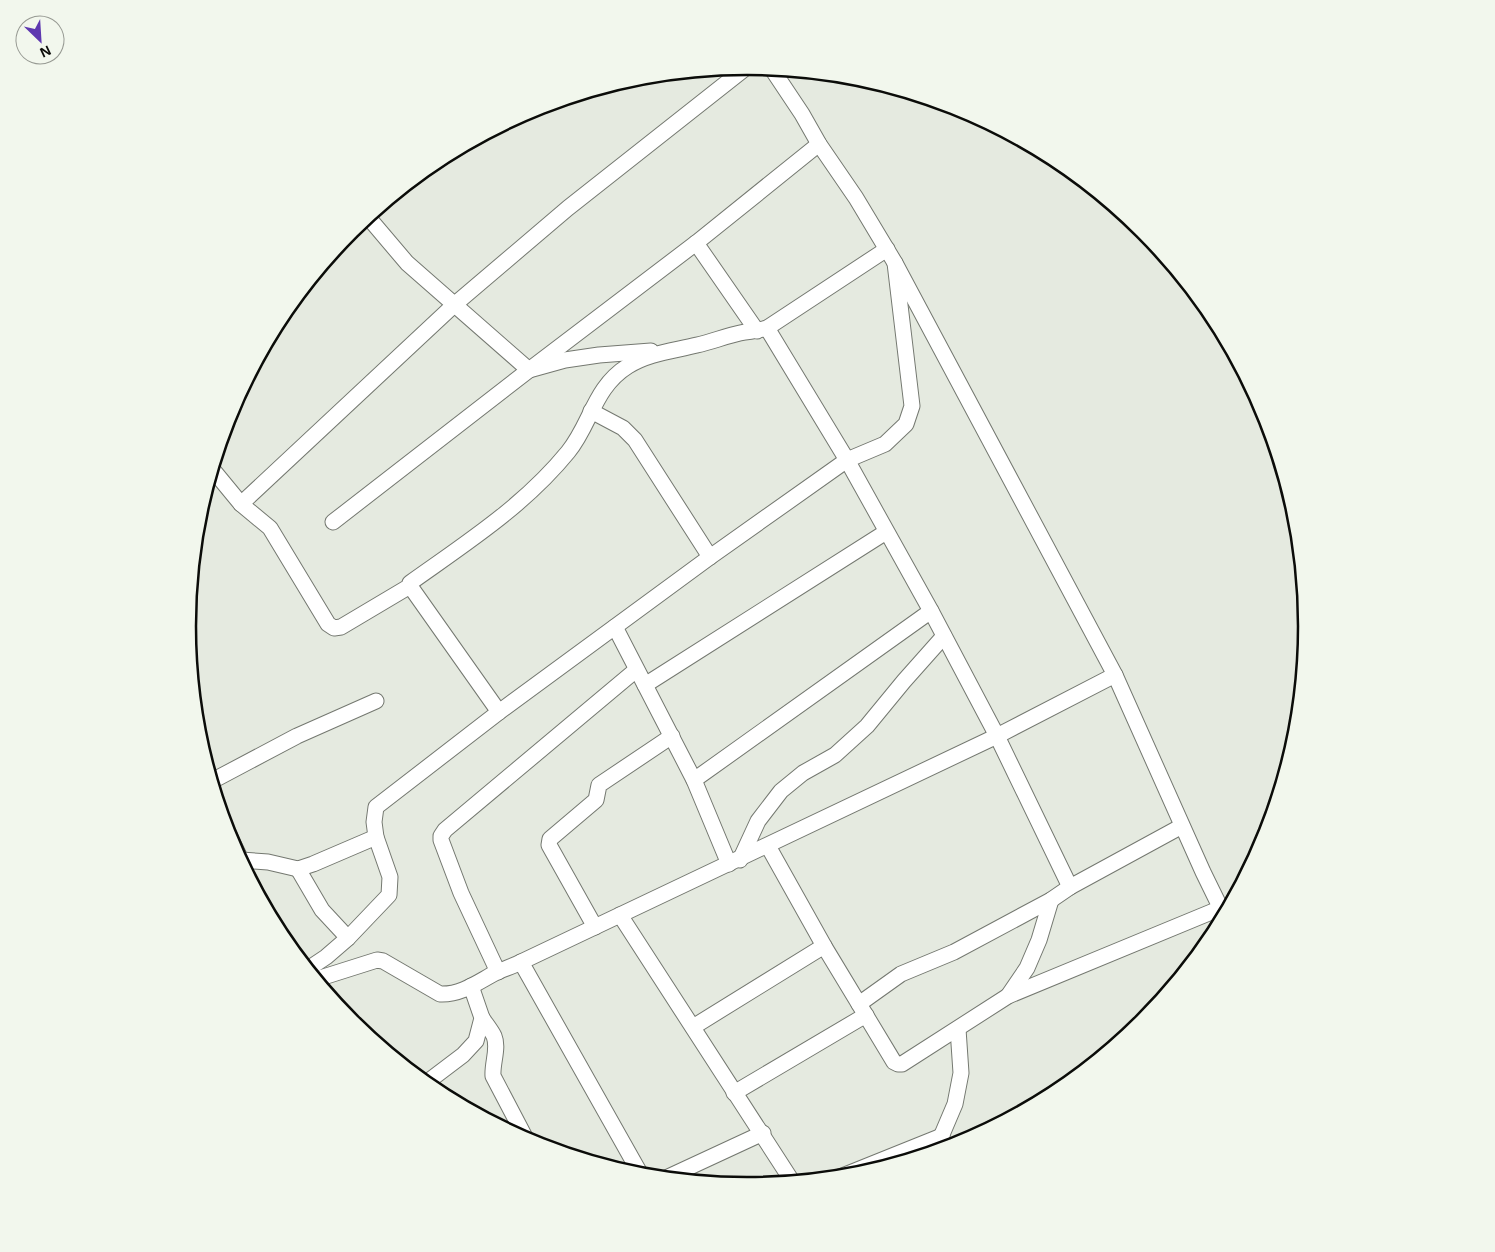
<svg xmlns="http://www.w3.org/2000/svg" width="1495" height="1252" font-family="Helvetica,sans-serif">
	<rect width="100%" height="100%" fill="#e5eae0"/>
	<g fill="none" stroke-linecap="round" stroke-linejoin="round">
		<g stroke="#747870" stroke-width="17">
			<g id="minor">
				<polyline points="772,69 802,114 819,144 856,198 895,263 1115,675 1203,872 1224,915"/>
				<polyline points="368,217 407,263 529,370 565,360 599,355 651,351"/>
				<polyline points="696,243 757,331"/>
				<polyline points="767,328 847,460 931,611 997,736 1070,887"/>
				<polyline points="591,411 623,428 635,440 710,557"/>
				<path d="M213,470l28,34 29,24 58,96 6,4 7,-1 69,-41v-3c56,-40 114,-77 158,-131 23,-28 26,-65 60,-86 21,-13 45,-15 69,-21 14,-3 29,-9 43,-12 9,-2 18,-2 27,-5l120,-79"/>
				<polyline points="241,504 454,305 568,208 748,66"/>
				<polyline points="333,522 529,370 696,243 819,144"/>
				<polyline points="410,586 499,712"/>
				<polyline points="615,627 694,780 729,864"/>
				<polyline points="645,685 886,532"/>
				<polyline points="694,780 931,611"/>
				<polyline points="212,781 297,736 376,701"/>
				<polyline points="229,835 241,860"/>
				<polyline points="768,846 824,946 894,1062 898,1064 902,1064 1008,996 1221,908"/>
				<polyline points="241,860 268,862 298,869 313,864 376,837"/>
				<polyline points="740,860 758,821 781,791 803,773 835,755 867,726 904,681 944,636"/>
				<polyline points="298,869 322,910 348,938"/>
				<polyline points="620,915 792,1181"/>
				<polyline points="595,927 549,845 550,839 596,800 599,785 672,736"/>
				<polyline points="521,962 641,1175"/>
				<polyline points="308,969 326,957 348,938 389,895 390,877 376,837 374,822 376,807 499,712 710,557 847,460 885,444 906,424 912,406 895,263"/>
				<polyline points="498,972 461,893 441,840 441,836 445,830 636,670"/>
				<path d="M317,979l60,-19 6,1 57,33c21,1 38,-12 55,-21 9,-4 18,-7 26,-11l476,-226 118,-61"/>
				<polyline points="1008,996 1027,968 1039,940 1051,900"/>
				<polyline points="859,1004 901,974 954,952 1051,900 1070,887 1182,826"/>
				<path d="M482,1018c4,6 9,12 12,18 5,12 -2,27 -1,40l33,63"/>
				<polyline points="693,1027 824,946"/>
				<polyline points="426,1083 463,1055 476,1041 482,1018 471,986"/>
				<polyline points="734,1093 866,1015"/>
				<polyline points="935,1151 955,1104 961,1073 958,1029"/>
				<polyline points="840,1177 942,1136"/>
				<polyline points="666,1178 763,1133"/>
			</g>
		</g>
		<use href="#minor" stroke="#fff" stroke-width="15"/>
	</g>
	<path d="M0 0H1495V1252H0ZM196 626a551 551 0 1 1 1102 0a551 551 0 1 1-1102 0Z" fill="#f2f7ed" fill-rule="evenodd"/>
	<path fill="none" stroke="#0b0c09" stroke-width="2.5" d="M196 626a551 551 0 1 1 1102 0a551 551 0 1 1-1102 0Z"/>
	<g transform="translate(40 40) rotate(155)"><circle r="24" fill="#f2f7ed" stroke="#969992"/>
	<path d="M0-4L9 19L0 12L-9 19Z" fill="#5e38b0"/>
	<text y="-8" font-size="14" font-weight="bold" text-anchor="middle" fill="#0b0c09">N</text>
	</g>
</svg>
